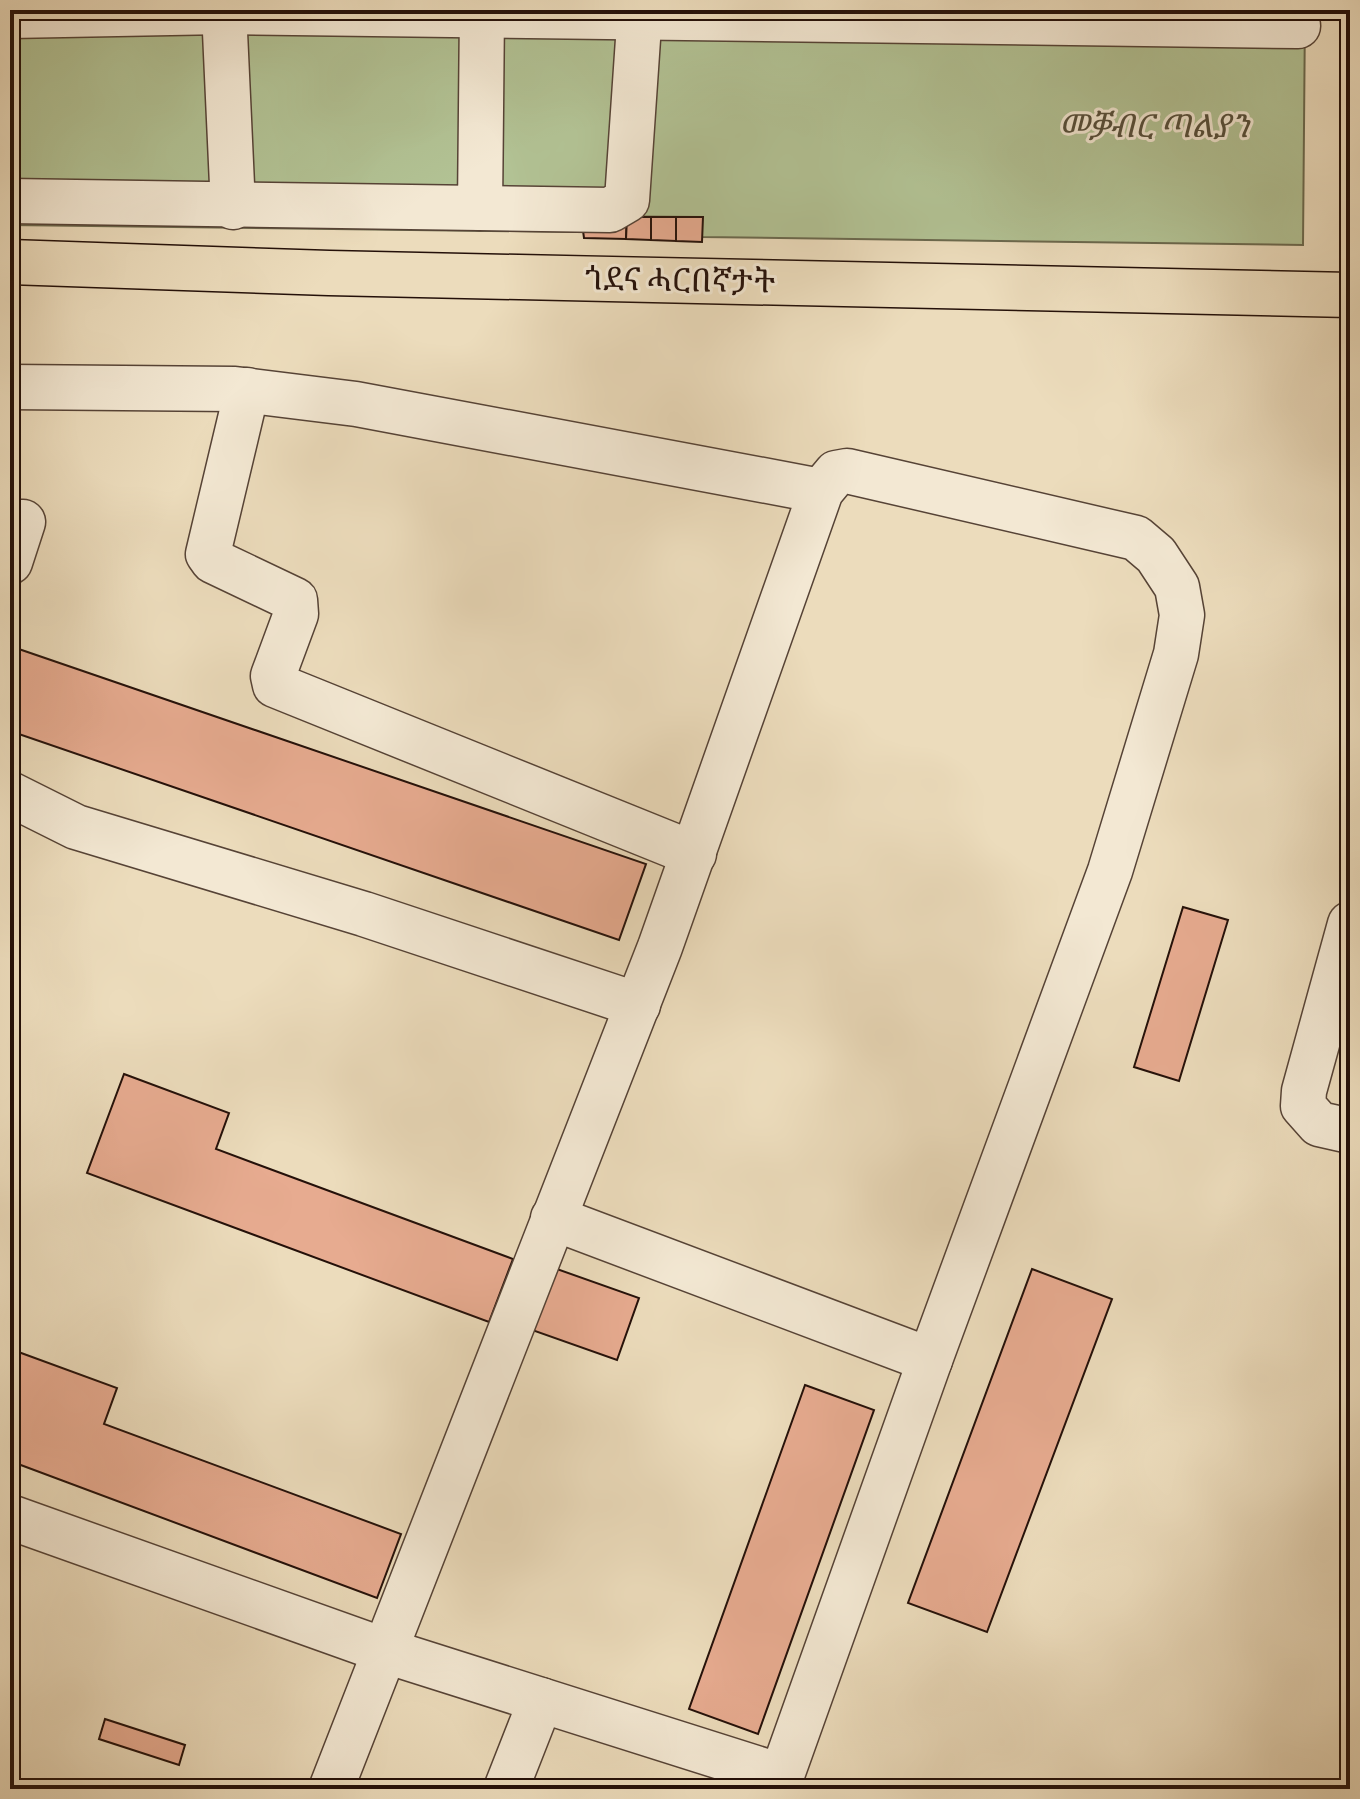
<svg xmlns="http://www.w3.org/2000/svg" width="1360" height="1799" font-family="'EB Garamond','Noto Serif Ethiopic',serif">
	<rect width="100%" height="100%" fill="#ecdcbc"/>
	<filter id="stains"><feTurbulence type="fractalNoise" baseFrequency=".0025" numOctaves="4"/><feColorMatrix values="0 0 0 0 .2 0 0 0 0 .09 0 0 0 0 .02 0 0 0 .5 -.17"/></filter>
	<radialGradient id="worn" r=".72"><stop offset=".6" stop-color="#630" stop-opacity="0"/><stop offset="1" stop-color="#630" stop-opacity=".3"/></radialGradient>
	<polygon fill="#b2c294" stroke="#6b694e" stroke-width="2" points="10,10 1305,10 1303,245 702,237 702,217 581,216 580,232 10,225"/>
	<g fill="#e7ab90" stroke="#241009" stroke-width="2">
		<polygon points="581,216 627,217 626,239 584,238"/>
		<polygon points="627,217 651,217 651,240 626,239"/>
		<polygon points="651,217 676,217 676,241 651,240"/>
		<polygon points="676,217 703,217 702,242 676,241"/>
		<polygon points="10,646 646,864 619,940 10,731"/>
		<polygon points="1183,907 1228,920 1179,1081 1134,1067"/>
		<polygon points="124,1074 229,1113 216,1149 513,1259 489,1322 87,1173"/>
		<polygon points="537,1262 639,1298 617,1360 515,1324"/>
		<polygon points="1032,1269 1112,1299 987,1632 908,1603"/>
		<polygon points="13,1350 117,1388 104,1424 401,1534 377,1598 10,1461"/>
		<polygon points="805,1385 874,1410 758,1734 689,1709"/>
		<polygon points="105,1719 185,1745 179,1765 99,1739"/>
	</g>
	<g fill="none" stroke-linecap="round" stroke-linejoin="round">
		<g stroke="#564336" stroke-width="47">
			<g id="minor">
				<polyline points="224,10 233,207"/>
				<polyline points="10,16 224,12 1298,26"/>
				<polyline points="10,201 480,208 482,10"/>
				<polyline points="480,208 610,210 627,200 640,10"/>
				<polyline points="10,387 235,389 356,404 821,491"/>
				<polyline points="247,390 208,554 213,561 295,600 296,614 273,676 275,685 694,854"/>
				<polyline points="10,562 23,522"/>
				<polyline points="10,794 76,827 364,914 638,1005"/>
				<polyline points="1350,924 1304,1091 1303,1106 1319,1124 1350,1131"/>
				<polyline points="553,1218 930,1360"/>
				<polyline points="10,1517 386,1651 781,1776"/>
				<polyline points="331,1789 660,947 821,491 836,473 847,471 1136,538 1156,555 1177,587 1182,615 1176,654 1110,871 930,1360 777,1789"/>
				<polyline points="506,1789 541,1700"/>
			</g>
		</g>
		<g stroke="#241009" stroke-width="47">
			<polyline id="major" points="10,262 329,273 1350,295"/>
		</g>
		<use href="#minor" stroke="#f3e8d3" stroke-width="44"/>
		<use href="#major" stroke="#ecdcbc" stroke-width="44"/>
	</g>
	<g text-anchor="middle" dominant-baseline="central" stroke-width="6" stroke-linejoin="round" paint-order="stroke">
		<g font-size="32" font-style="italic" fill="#564e3a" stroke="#f3e8d3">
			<text x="1154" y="126">መቓብር ጣልያን</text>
		</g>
		<g font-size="32" fill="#241009" stroke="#f3e8d3">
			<text transform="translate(680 280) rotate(1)">ጎደና ሓርበኛታት</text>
		</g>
	</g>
	<rect width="1360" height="1799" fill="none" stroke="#ecdcbc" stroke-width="40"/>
	<rect x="12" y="12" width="1336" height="1775" fill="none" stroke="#241009" stroke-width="4"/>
	<rect x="20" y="20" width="1320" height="1759" fill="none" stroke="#241009" stroke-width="2"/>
	<rect width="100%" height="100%" filter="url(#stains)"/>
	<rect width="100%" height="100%" fill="url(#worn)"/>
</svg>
